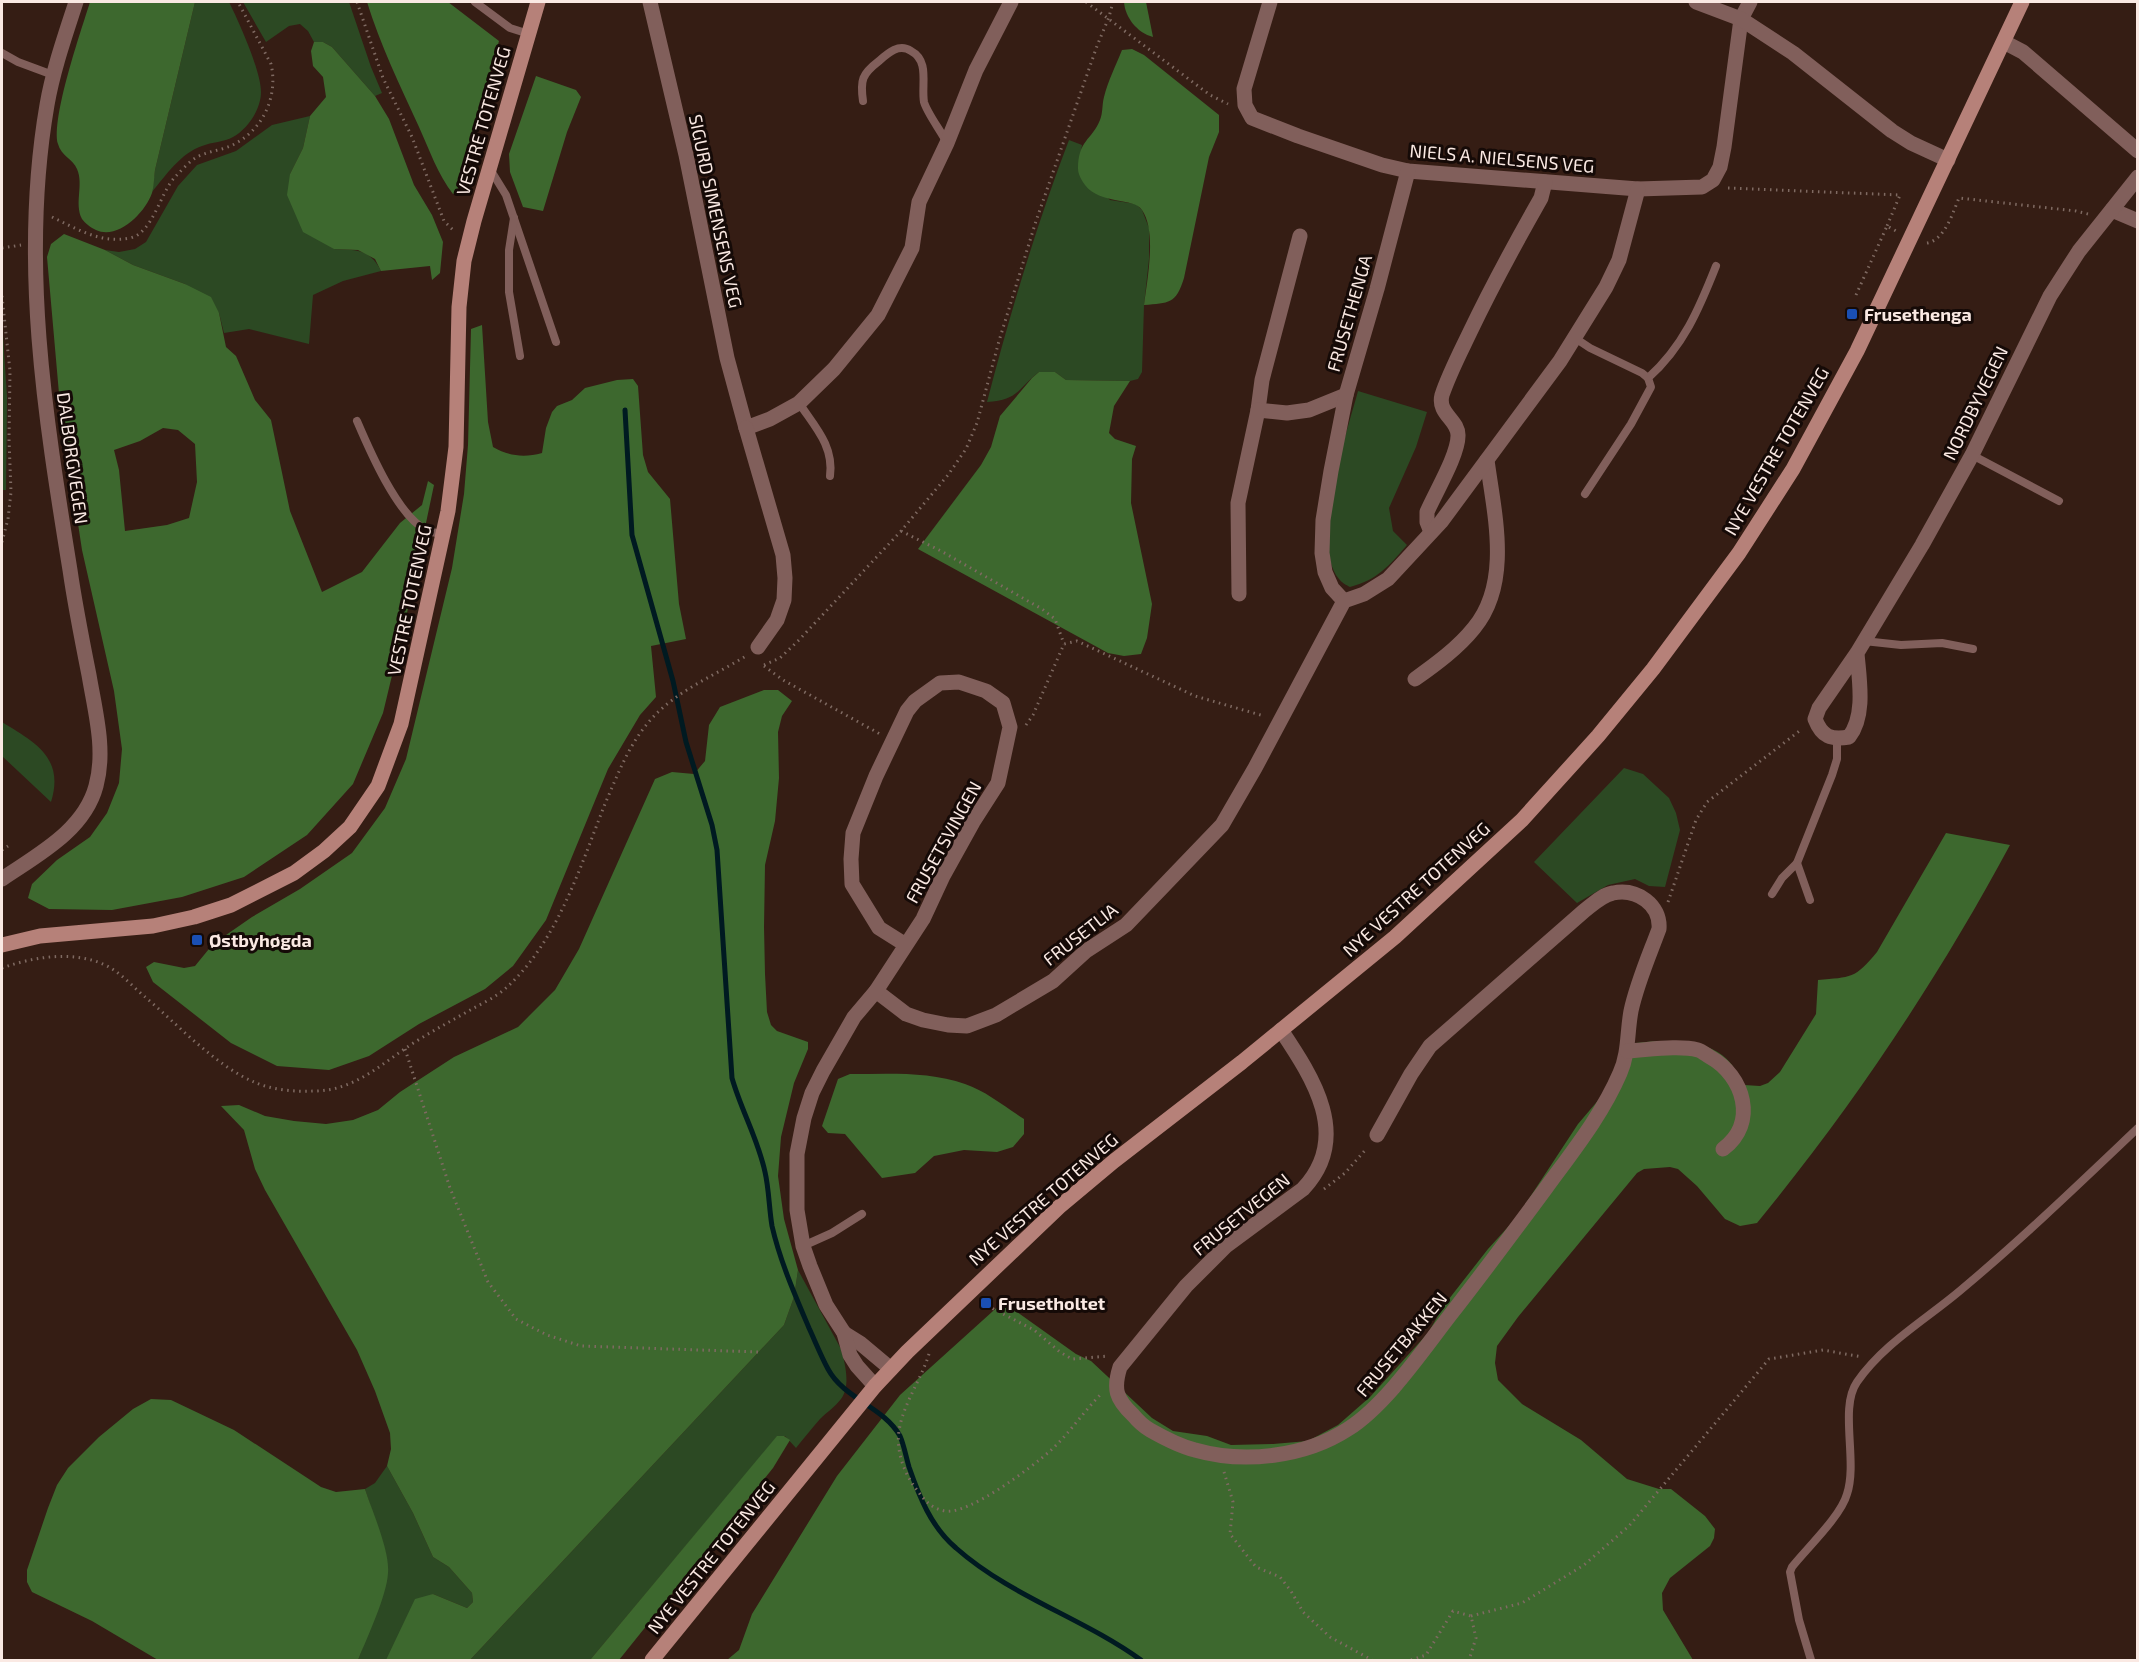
<svg xmlns="http://www.w3.org/2000/svg" width="2139" height="1662" font-family="'Exo 2',sans-serif">
	<rect width="100%" height="100%" fill="#351d14"/>
	<g fill="#2c4923">
		<path d="M195,2h34c10,20 32,69 32,90 0,17 -13,37 -28,45 -9,5 -21,5 -31,9 -21,7 -36,29 -50,46l3,-22z"/>
		<polygon points="243,2 349,2 371,67 382,93 375,96 332,47 323,42 314,42 308,31 300,24 289,26 266,42"/>
		<path d="M310,116l-7,32 -13,26 44,75c23,1 36,0 47,22l-38,10 -30,14 -4,49 -60,-15 -25,4 -5,-20 -34,-29 -52,-19 -28,-15 14,2 16,-3 11,-7 32,-56 19,-21 39,-14 36,-26z"/>
		<path d="M1069,140l13,5 -4,25 32,30 26,4 6,6 7,18v31l-5,46 -2,67 -4,7 -8,2 -64,-1 -11,-8h-16c-22,17 -20,28 -52,30 23,-88 49,-176 82,-262z"/>
		<polygon points="2,320 7,397 6,490 2,490"/>
		<path d="M1358,391l69,21 -11,35 -27,61 4,23 14,14c-18,21 -30,35 -57,42 -4,-2 -9,-5 -11,-8 -30,-35 8,-147 19,-188z"/>
		<path d="M2,722c32,20 63,35 49,80l-49,-46z"/>
		<polygon points="1624,768 1643,774 1669,798 1676,813 1680,830 1665,887 1649,886 1635,879 1608,885 1577,903 1534,862"/>
		<path d="M798,1270l43,79c4,14 10,37 0,50 -6,8 -14,13 -21,20 -8,9 -16,19 -24,29l-11,-12 -8,1 -187,223h-120l314,-335 10,-28z"/>
		<polygon points="387,1466 413,1513 433,1557 449,1567 472,1593 473,1602 467,1608 433,1594 386,1660 358,1660 382,1596 386,1554 365,1489 375,1483"/>
	</g>
	<g fill="#3d682e" fill-rule="evenodd">
		<path d="M90,2h105l-40,168c-1,7 -1,16 -3,23 -7,20 -34,47 -56,37 -5,-2 -11,-7 -14,-11 -8,-16 2,-34 -5,-50 -4,-10 -16,-13 -19,-25 -7,-26 23,-113 32,-142z"/>
		<path d="M367,2h81l51,39 -42,151 -4,2c-15,-19 -24,-45 -34,-67 -19,-41 -39,-83 -52,-125z"/>
		<path d="M1124,2h22l7,35c-16,-4 -28,-20 -29,-35z"/>
		<polygon points="314,42 323,42 332,47 375,96 389,119 414,185 432,215 443,242 440,273 432,280 430,266 381,271 375,259 358,250 334,249 303,232 287,195 290,174 303,148 310,116 326,97 323,77 313,66 311,51"/>
		<path d="M1132,49l12,6 75,60v17l-10,25 -25,121c-8,26 -15,25 -40,27 3,-24 13,-74 -2,-95 -8,-13 -42,-5 -57,-25 -3,-4 -7,-11 -7,-16 0,-29 14,-29 22,-49 3,-7 2,-16 4,-23 4,-16 12,-32 18,-47z"/>
		<polygon points="536,76 576,90 581,97 567,132 543,211 523,207 510,172 509,154"/>
		<path d="M64,234l41,16 28,15 52,19 26,13 8,16 7,34 10,9 19,44 16,20 19,91 32,81 40,-20 38,-49 22,-18 6,-24 6,4 -27,128 -24,100 -30,71 -46,51 -63,42 -62,20 -70,13 -63,-1 -21,-11 4,-14 25,-24 33,-23 17,-24 12,-30 3,-34 -8,-58 -32,-141 -22,-145 -13,-148 4,-13zM163,428l15,2 17,14 2,38 -8,36 -22,7 -42,6 -6,-61 -5,-20 26,-9z"/>
		<path d="M482,325l6,97 5,25c15,9 31,11 49,6l4,-25 6,-16 5,-6 15,-6 13,-12 32,-8 16,-1 5,7 5,69 5,17 22,27 9,105 7,35 -35,7 5,51 -16,18 -32,54 -62,151 -33,46 -28,23 -66,35 -50,32 -40,14 -52,-4 -46,-23 -78,-61 -7,-15 8,-5 30,6 11,-2 18,-22 39,-27 48,-28 52,-36 33,-45 21,-49 46,-191 12,-74 4,-49 3,-116z"/>
		<polygon points="1039,372 1055,372 1066,380 1130,381 1114,406 1109,433 1115,439 1136,446 1132,459 1131,503 1152,604 1147,638 1141,654 1124,656 1108,653 918,549 981,465 991,447 1000,416 1032,378"/>
		<polygon points="764,690 778,690 792,701 782,716 778,732 779,778 775,821 765,865 764,927 765,974 767,1012 771,1025 777,1031 808,1042 808,1049 794,1083 781,1137 778,1176 784,1219 798,1270 794,1297 784,1325 470,1660 386,1660 415,1599 433,1594 467,1608 473,1602 472,1593 449,1567 433,1557 413,1513 387,1466 391,1449 390,1433 375,1391 357,1350 265,1190 255,1169 244,1130 221,1106 239,1105 265,1116 294,1121 326,1124 353,1120 378,1110 400,1092 454,1057 518,1027 555,990 579,949 655,779 672,772 694,774 705,761 709,725 720,707"/>
		<path d="M1946,833l64,12c-72,134 -157,261 -253,378l-17,3 -15,-7 -28,-33 -19,-17 -8,-2 -26,2 -7,4 -119,144 -21,29 -2,17 3,17 24,24 59,36 46,39 32,10h12l34,27 10,13 -1,9 -4,8 -40,32 -8,15 1,17 30,50h-966l12,-10 13,-36 85,-138 63,-81 103,-93 73,52 15,7 61,57 21,13 34,5 24,9 42,-1 35,-3 30,-16 32,-28 58,-64 17,-29 43,-55 29,-32 61,-93 23,-27 26,-53c32,-4 83,-9 105,21 4,6 8,14 12,20l16,1 8,-3 12,-11 36,-58 2,-34c33,-3 37,-1 59,-28z"/>
		<path d="M850,1074c38,0 79,-3 115,10 21,7 40,23 59,35v15l-11,13 -16,5 -33,-2 -30,6 -19,17 -33,5 -37,-44 -17,-1 -6,-7 16,-47z"/>
		<path d="M151,1399l20,1 63,30 87,57 15,5 29,-3c7,22 25,62 23,84 -1,22 -21,65 -30,87h-200l-66,-39 -60,-29 -5,-10v-12l21,-62 9,-23 11,-17 31,-31 34,-28z"/>
		<polygon points="777,1436 784,1436 790,1440 773,1468 619,1660 590,1660"/>
	</g>
	<g fill="none" stroke-linecap="round" stroke-linejoin="round">
		<path stroke="#001a21" stroke-width="5" d="M625,410l7,125 41,146 13,61 26,83 5,25 15,228c9,32 26,61 33,94 4,17 4,36 7,54 8,35 23,69 37,102 6,13 12,28 19,41 16,30 56,38 72,67 4,9 6,21 9,31 10,29 22,60 47,81 54,48 127,70 185,112"/>
		<g stroke="#7f6a62" stroke-width="3" stroke-dasharray="1.5 4.5" stroke-linecap="butt">
			<polyline points="357,2 383,78 412,137 444,221 454,231"/>
			<polyline points="1086,2 1210,95 1228,104"/>
			<polyline points="1728,188 1900,195 1887,226"/>
			<path d="M52,217c25,12 49,27 78,21 23,-5 30,-45 45,-61 7,-7 15,-17 24,-21 13,-6 27,-6 39,-14 27,-16 40,-48 33,-78l-33,-62"/>
			<path d="M1927,243c18,-3 26,-31 32,-45l117,13 12,3"/>
			<polyline points="2,248 21,245"/>
			<polyline points="1856,295 1887,226 1896,231"/>
			<polyline points="2,296 10,371 9,439 11,492 8,519 2,542"/>
			<polyline points="901,531 941,551 1042,609 1055,619 1064,644"/>
			<polyline points="764,665 780,658 799,640 901,531 948,475 966,449 977,423 999,341 1036,221 1097,46 1109,17 1113,2"/>
			<polyline points="764,666 783,680 880,734"/>
			<polyline points="1026,725 1033,715 1064,644 1077,641 1195,696 1264,716"/>
			<polyline points="2,850 8,846"/>
			<polyline points="1668,902 1696,820 1707,802 1802,729"/>
			<path d="M2,968c31,-11 71,-18 103,-3 15,7 26,20 39,31 32,27 72,70 110,86 18,8 41,10 60,9 41,0 68,-28 101,-49 19,-12 38,-22 57,-33 11,-6 24,-12 34,-21 52,-47 74,-121 99,-184 12,-28 23,-57 42,-80 26,-32 65,-47 99,-68"/>
			<polyline points="405,1049 450,1188 488,1282 516,1319 547,1335 581,1346 759,1352"/>
			<polyline points="1324,1189 1345,1173 1367,1148"/>
			<polyline points="982,1303 1034,1330 1060,1352 1072,1359 1109,1356"/>
			<path d="M929,1354c-8,26 -26,50 -30,77 -3,20 5,43 18,59 7,10 15,19 28,21 24,4 87,-44 105,-60 19,-17 34,-40 52,-58"/>
			<polyline points="1224,1472 1233,1502 1230,1534 1256,1567 1280,1577 1291,1591 1303,1612 1330,1637 1372,1660"/>
			<polyline points="1471,1616 1522,1603 1584,1565 1629,1526 1769,1359 1823,1350 1862,1357"/>
			<polyline points="1411,1660 1426,1655 1453,1611 1471,1616 1476,1638 1469,1660"/>
		</g>
		<g stroke="#815f5b" stroke-width="8">
			<polyline points="475,2 510,28 529,34"/>
			<polyline points="2,53 18,62 53,75"/>
			<path d="M863,101c-3,-21 -1,-27 16,-40 9,-8 20,-18 32,-10 19,10 10,34 13,51 3,11 17,29 23,41"/>
			<polyline points="490,169 506,195 556,342"/>
			<polyline points="514,218 509,250 509,292 520,356"/>
			<polyline points="1575,338 1590,348 1642,373 1648,378 1651,387 1631,424 1585,494"/>
			<path d="M1648,378c35,-31 51,-69 68,-112"/>
			<path d="M799,403c16,24 35,43 31,73"/>
			<path d="M357,421c12,28 40,94 69,109 5,2 12,3 17,5"/>
			<polyline points="1972,455 2059,501"/>
			<polyline points="1864,641 1901,645 1942,643 1973,649"/>
			<polyline points="1797,863 1832,775 1837,759 1837,739"/>
			<polyline points="1772,894 1782,878 1797,863 1810,900"/>
			<polyline points="803,1246 832,1233 862,1214"/>
			<path d="M1811,1660l-12,-40 -9,-48 2,-5c15,-19 49,-51 55,-73 11,-33 -8,-86 10,-112 27,-39 70,-63 105,-93 61,-51 118,-106 176,-161"/>
		</g>
		<g stroke="#815f5b" stroke-width="15">
			<polyline points="650,2 686,155 727,358 746,428 770,419 799,403 834,369 878,315 912,248 919,202 947,143 976,70 1011,2"/>
			<polyline points="1270,2 1244,89 1245,105 1252,118 1298,136 1382,165 1408,171 1638,189 1702,187 1713,180 1720,167 1724,147 1741,19 1750,2"/>
			<polyline points="1696,2 1741,19 1793,53 1892,131 1911,143 1948,160"/>
			<polyline points="2004,42 2023,52 2138,151"/>
			<polyline points="2112,210 2138,221"/>
			<polyline points="1300,236 1262,380 1258,410 1287,413 1309,410 1346,395"/>
			<polyline points="746,428 783,555 785,578 784,600 777,620 758,647"/>
			<path d="M1431,532l-4,-10v-10c8,-19 31,-57 31,-76 1,-16 -21,-22 -16,-41 7,-21 18,-42 28,-63 22,-46 46,-90 71,-134l4,-16"/>
			<polyline points="1239,594 1238,503 1258,410"/>
			<polyline points="1344,601 1332,588 1325,572 1322,553 1323,520 1331,471 1346,395 1377,289 1408,171"/>
			<path d="M1857,653c2,26 9,62 -8,84 -18,3 -27,0 -34,-18l4,-11 38,-55 65,-108 50,-90 78,-159 29,-45 59,-74"/>
			<path d="M1415,679c21,-15 43,-31 59,-51 38,-46 20,-115 13,-168"/>
			<path d="M2,879c35,-24 82,-48 94,-93 10,-36 -1,-75 -7,-111 -7,-35 -14,-70 -19,-105 -25,-154 -50,-309 -23,-465 6,-35 18,-69 29,-103"/>
			<polyline points="876,991 906,1014 923,1020 948,1025 967,1026 996,1015 1053,981 1086,951 1126,925 1222,825 1255,768 1344,601 1364,594 1388,579 1441,522 1560,361 1606,287 1619,260 1638,189"/>
			<path d="M1281,1030c32,48 71,107 22,159l-77,57 -40,40 -66,81c-7,22 -4,32 13,48 5,6 10,11 17,15 14,8 29,16 45,20 49,14 110,7 153,-21 38,-24 75,-79 103,-115 32,-41 64,-84 95,-126 27,-37 56,-73 74,-115 9,-20 7,-41 11,-62 6,-28 18,-55 28,-82 2,-24 -22,-41 -46,-36 -11,2 -20,11 -29,18l-154,135 -19,28 -34,61"/>
			<path d="M1627,1051c21,-1 51,-6 71,-1 4,1 8,5 12,7 34,19 48,66 13,92"/>
			<polyline points="844,1333 860,1343 891,1369"/>
			<polyline points="875,1386 857,1366 850,1355 844,1333 826,1305 810,1266 803,1246 797,1210 797,1154 804,1118 812,1093 823,1071 854,1017 876,991 923,919 943,876 973,822 998,783 1010,727 1003,703 986,691 959,682 940,683 915,701 907,711 876,776 853,833 851,859 852,884 879,928 906,945"/>
		</g>
		<g stroke="#b68179" stroke-width="15">
			<polyline points="2,945 40,936 153,926 194,917 231,905 294,873 324,851 350,827 378,786 401,724 448,511 456,447 459,307 464,261 474,221 538,2"/>
			<polyline points="652,1660 875,1386 907,1352 1059,1207 1114,1161 1242,1062 1395,937 1522,820 1598,736 1653,669 1739,553 1793,469 1857,351 2022,2"/>
		</g>
	</g>
	<g fill="#1a4fb4" stroke="#150a07" stroke-width="2">
		<rect x="1846" y="308" width="12" height="12" rx="3"/>
		<rect x="191" y="934" width="12" height="12" rx="3"/>
		<rect x="980" y="1297" width="12" height="12" rx="3"/>
	</g>
	<g text-anchor="middle" dominant-baseline="central" stroke-width="6" stroke-linejoin="round" paint-order="stroke">
		<g font-size="18" fill="#fae9e3" stroke="#150a07">
			<text transform="translate(483 121) rotate(-74)">VESTRE TOTENVEG</text>
			<text transform="translate(1502 158) rotate(5)">NIELS A. NIELSENS VEG</text>
			<text transform="translate(716 211) rotate(78)">SIGURD SIMENSENS VEG</text>
			<text transform="translate(1349 313) rotate(-74)">FRUSETHENGA</text>
			<text transform="translate(1975 403) rotate(-64)">NORDBYVEGEN</text>
			<text transform="translate(1776 451) rotate(-60)">NYE VESTRE TOTENVEG</text>
			<text transform="translate(73 458) rotate(82)">DALBORGVEGEN</text>
			<text transform="translate(409 600) rotate(-78)">VESTRE TOTENVEG</text>
			<text transform="translate(943 842) rotate(-61)">FRUSETSVINGEN</text>
			<text transform="translate(1416 889) rotate(-42)">NYE VESTRE TOTENVEG</text>
			<text transform="translate(1080 934) rotate(-38)">FRUSETLIA</text>
			<text transform="translate(1043 1199) rotate(-41)">NYE VESTRE TOTENVEG</text>
			<text transform="translate(1241 1214) rotate(-39)">FRUSETVEGEN</text>
			<text transform="translate(1401 1344) rotate(-50)">FRUSETBAKKEN</text>
			<text transform="translate(711 1557) rotate(-51)">NYE VESTRE TOTENVEG</text>
		</g>
		<g font-size="18" font-weight="bold" fill="#fae9e3" stroke="#150a07" text-anchor="start">
			<text x="1864" y="314">Frusethenga</text>
			<text x="209" y="940">Østbyhøgda</text>
			<text x="998" y="1303">Frusetholtet</text>
		</g>
	</g>
	<rect width="2139" height="1662" fill="none" stroke="#fae9e3" stroke-width="6"/>
</svg>
